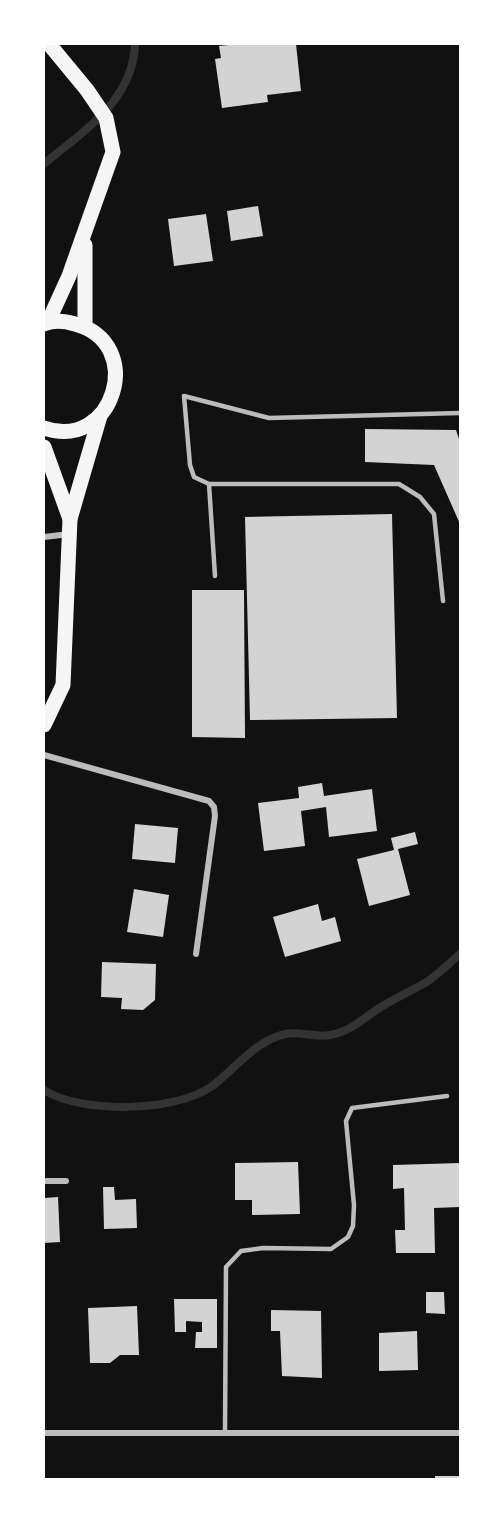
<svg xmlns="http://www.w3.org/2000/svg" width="504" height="1523" font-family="Cabin,sans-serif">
	<rect width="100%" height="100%" fill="#111"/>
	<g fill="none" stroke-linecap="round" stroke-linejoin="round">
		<g stroke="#333" stroke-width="8">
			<path d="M44,164c39,-33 89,-63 91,-120"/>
			<path d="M44,1090c37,24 130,22 167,-3 23,-17 44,-46 74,-53 14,-3 31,4 45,1 21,-3 34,-18 51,-28 14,-9 30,-16 44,-24 13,-8 24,-20 35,-29"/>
		</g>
	</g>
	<g fill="#d3d3d3">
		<polygon points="238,44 296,44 301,91 267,95 268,102 222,108 215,59 221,58 219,46"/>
		<polygon points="258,206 263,236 231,241 227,211"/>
		<polygon points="206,214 213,261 174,266 168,219"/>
		<polygon points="365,429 456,430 460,442 460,524 434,465 365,462"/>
		<polygon points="392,514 397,718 250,720 245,517"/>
		<polygon points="192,590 244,590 245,738 192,737"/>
		<polygon points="322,783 324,796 372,789 377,831 329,837 326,807 301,811 305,846 264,851 258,803 299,798 298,787"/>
		<polygon points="135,824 178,828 175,863 132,859"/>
		<polygon points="415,832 418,844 398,849 410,895 369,906 357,859 394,850 391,838"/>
		<polygon points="134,889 169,895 163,937 127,932"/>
		<polygon points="318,904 322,921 335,917 341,941 285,957 273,917"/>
		<polygon points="102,962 156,964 155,1000 143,1010 121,1009 122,998 101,997"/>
		<polygon points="298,1162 300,1214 252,1215 252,1200 235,1200 235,1163"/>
		<polygon points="460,1163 460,1207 434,1208 435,1253 396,1253 395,1230 405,1230 404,1188 393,1189 393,1165"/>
		<polygon points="103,1187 114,1187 115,1200 136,1199 137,1228 104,1229"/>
		<polygon points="58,1197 60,1242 44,1243 44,1198"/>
		<polygon points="426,1292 444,1292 445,1314 426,1313"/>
		<polygon points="174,1299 217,1299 217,1348 195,1348 196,1332 202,1332 202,1322 186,1321 186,1332 175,1332"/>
		<polygon points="137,1306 139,1355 120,1355 110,1363 90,1363 88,1308"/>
		<polygon points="271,1310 321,1311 322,1378 282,1376 280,1331 271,1331"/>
		<polygon points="417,1331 418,1370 379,1371 379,1333"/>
		<rect x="435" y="1476" width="25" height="3"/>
	</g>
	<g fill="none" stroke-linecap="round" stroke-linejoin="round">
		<g stroke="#bcbcbc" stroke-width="4.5">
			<polyline points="209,484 215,576"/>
			<polyline points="443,601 434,514 420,497 399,484 209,484 194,477 190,465 184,396 269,418 460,413"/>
			<polyline points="225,1433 226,1267 241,1251 263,1248 331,1249 348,1237 353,1226 354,1205 346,1121 352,1108 447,1096"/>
		</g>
		<g stroke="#bcbcbc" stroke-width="6">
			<polyline points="44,537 69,534"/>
			<polyline points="44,755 209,801 214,807 215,816 196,954"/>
			<polyline points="44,1181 66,1181"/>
			<polyline points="44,1433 460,1433"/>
		</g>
		<g stroke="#f5f5f5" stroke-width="15">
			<polyline points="48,322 69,276 113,152 106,118 87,90 49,44"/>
			<path d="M44,324c9,-4 21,-3 31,0 72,19 39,128 -31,104"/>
			<polyline points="85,327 85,245"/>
			<polyline points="44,447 70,519"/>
			<polyline points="44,725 63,685 70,519 100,416"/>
		</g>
	</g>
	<rect width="504" height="1523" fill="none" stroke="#ffffff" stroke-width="90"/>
</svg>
